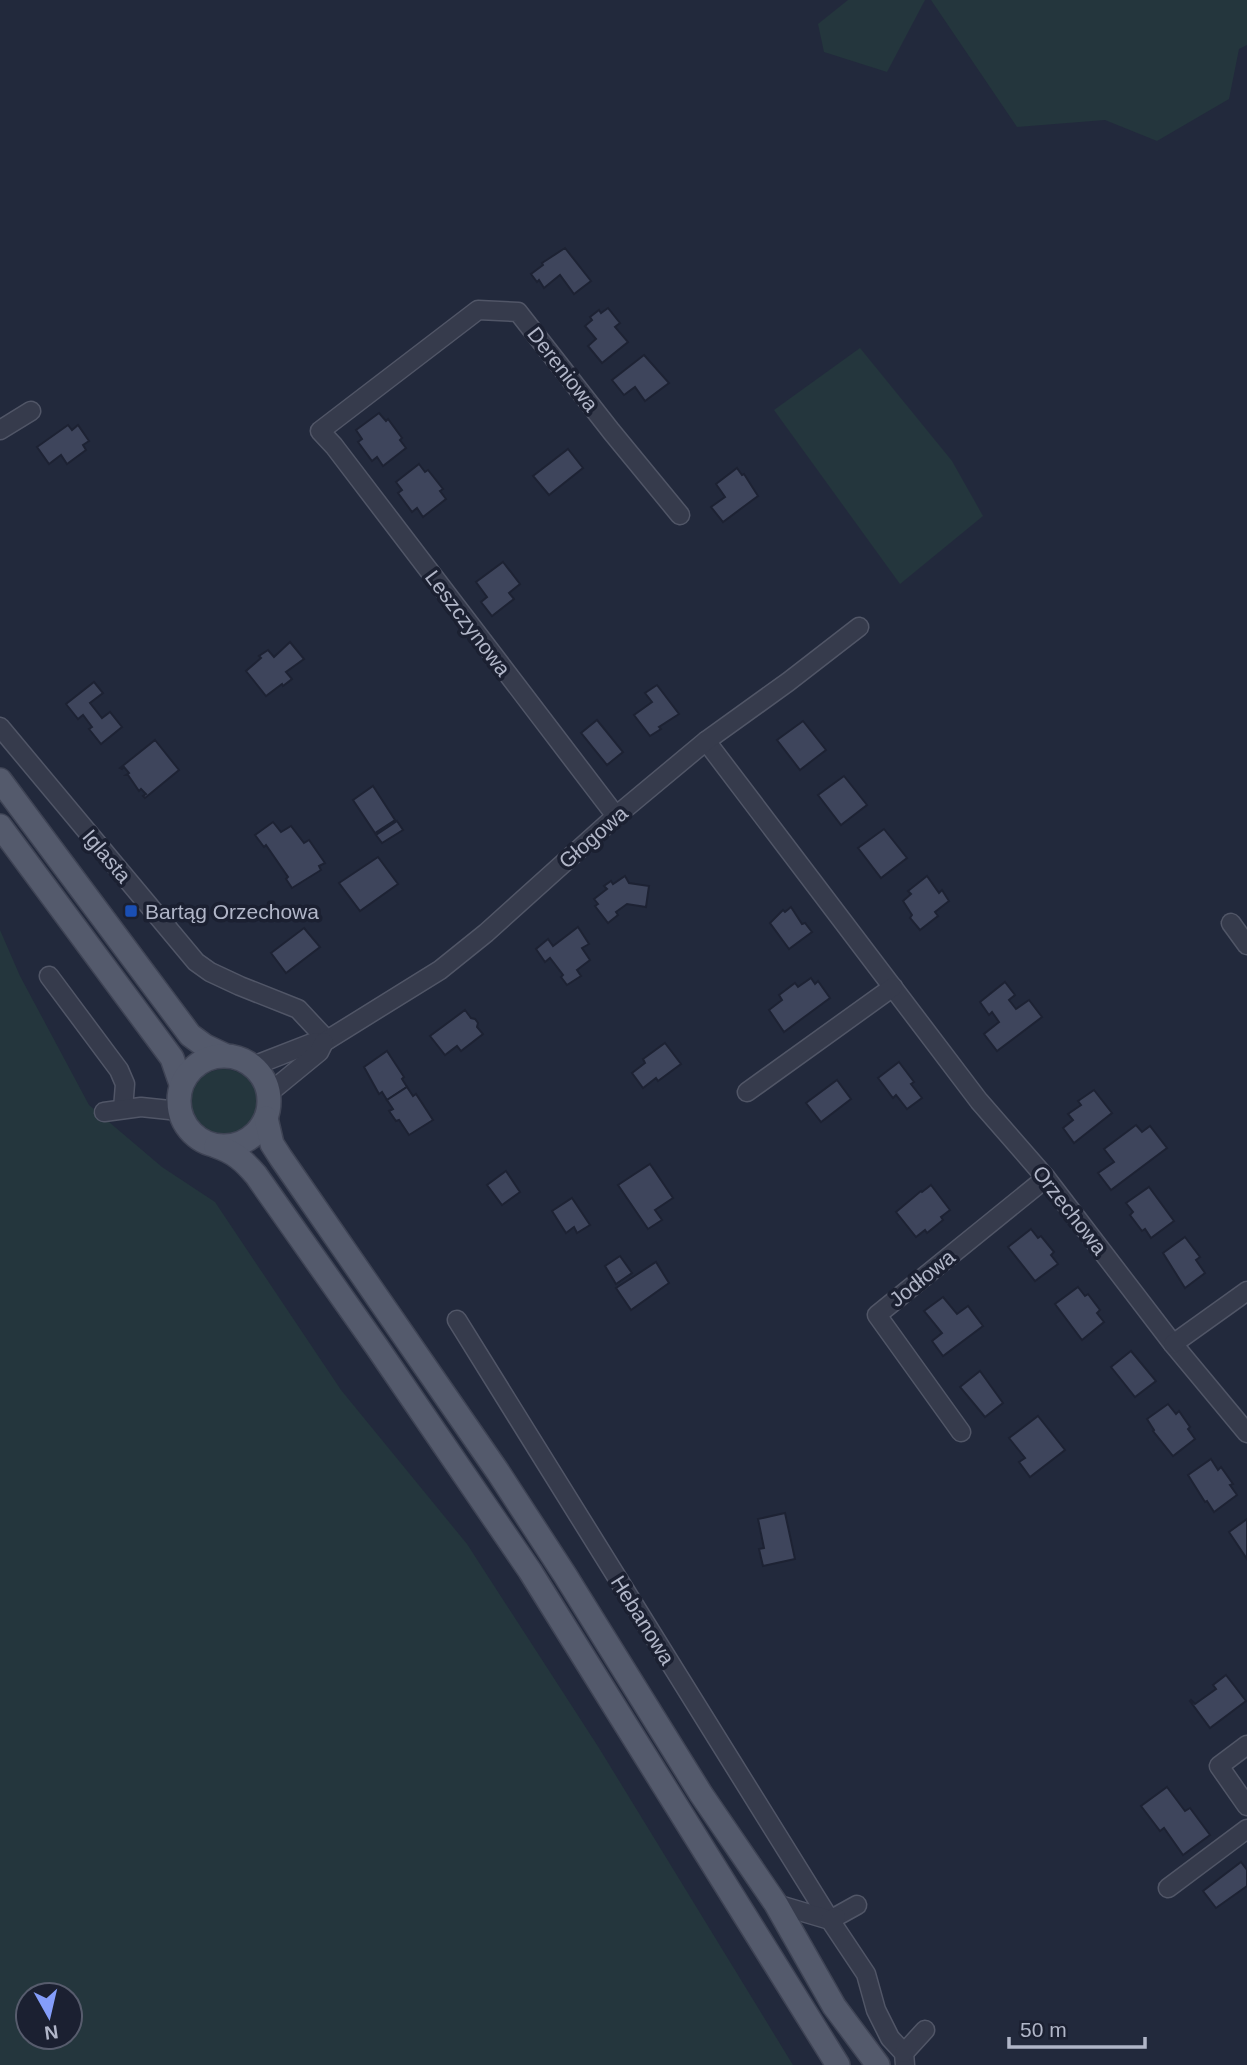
<svg xmlns="http://www.w3.org/2000/svg" width="1247" height="2065" font-family="Arial,sans-serif">
	<rect width="100%" height="100%" fill="#22293c"/>
	<g fill="#24363d" fill-rule="evenodd">
		<polygon points="848,0 925,0 887,72 824,52 818,24"/>
		<polygon points="931,0 1247,0 1247,45 1239,49 1229,99 1157,141 1105,120 1017,127"/>
		<polygon points="860,348 952,461 983,516 900,584 774,410"/>
		<path d="M0,930l20,46 69,129 73,62 53,35 126,188 126,154 132,204 194,317h-793zM28,1995h42v42h-42z"/>
		<circle cx="224" cy="1102" r="33"/>
	</g>
	<g fill="#3e455c" stroke="#1d2233" stroke-width="2">
		<polygon points="565,248 591,281 574,294 560,275 544,288 539,280 537,282 531,274 543,265 542,263"/>
		<polygon points="608,308 620,323 615,327 628,342 602,363 588,346 596,339 585,326 592,320 590,317 599,310 601,313"/>
		<polygon points="644,355 669,383 645,401 635,387 624,395 612,380"/>
		<polygon points="379,413 386,421 388,419 402,438 400,440 406,448 383,466 377,457 372,461 358,442 362,439 356,430"/>
		<polygon points="68,425 72,430 78,425 89,441 83,445 86,450 67,464 61,455 49,464 37,447"/>
		<polygon points="568,449 583,468 549,495 533,476"/>
		<polygon points="419,464 425,472 428,470 443,489 440,491 446,499 423,517 417,508 412,512 398,493 402,490 396,482"/>
		<polygon points="737,468 742,475 744,474 758,496 723,522 711,507 725,497 716,484"/>
		<polygon points="503,562 520,584 509,593 514,599 492,616 481,602 487,597 476,582"/>
		<polygon points="290,642 304,659 286,672 292,679 283,686 282,684 266,696 246,671 261,658 259,656 268,650 274,657"/>
		<polygon points="94,682 103,693 90,703 102,718 110,712 122,727 101,744 89,729 92,727 83,715 78,719 66,704"/>
		<polygon points="657,685 679,714 659,727 661,729 650,736 634,715 652,702 645,693"/>
		<polygon points="597,720 623,752 607,765 581,733"/>
		<polygon points="803,721 826,750 800,770 777,740"/>
		<polygon points="155,740 179,770 145,798 143,796 146,794 141,789 139,791 128,775 126,775 129,773 124,767 122,769 120,768"/>
		<polygon points="844,776 867,805 841,825 818,795"/>
		<polygon points="373,786 395,820 375,833 353,800"/>
		<polygon points="397,821 403,830 382,843 376,835"/>
		<polygon points="273,822 281,832 291,826 304,843 309,840 325,863 319,866 321,870 292,888 286,879 288,877 266,845 264,847 255,835"/>
		<polygon points="884,829 907,858 881,878 858,848"/>
		<polygon points="378,857 398,884 360,911 339,883"/>
		<polygon points="625,876 629,883 649,886 646,907 627,904 616,912 618,915 608,923 595,906 598,904 594,899 607,889 604,886 611,881 613,884"/>
		<polygon points="927,876 939,893 942,890 949,901 935,912 938,916 920,930 910,918 912,915 903,901 911,894 908,891"/>
		<polygon points="791,907 802,924 805,923 812,932 789,949 770,923 783,910 785,912"/>
		<polygon points="578,927 589,944 582,948 590,960 577,970 581,976 567,985 561,977 563,975 550,958 545,962 536,949 548,939 553,946"/>
		<polygon points="304,928 320,947 286,973 271,953"/>
		<polygon points="811,978 815,984 818,981 830,998 784,1032 769,1010 782,1000 779,995 795,983 798,987"/>
		<polygon points="1005,982 1015,995 1009,1000 1016,1009 1029,1000 1042,1017 997,1051 984,1034 999,1022 992,1012 989,1015 980,1002"/>
		<polygon points="465,1010 471,1018 475,1019 478,1023 477,1027 483,1034 461,1051 457,1046 445,1055 430,1036"/>
		<polygon points="665,1043 681,1064 658,1081 656,1078 643,1088 632,1073 645,1063 643,1059"/>
		<polygon points="387,1051 404,1077 402,1079 407,1087 387,1100 382,1092 379,1094 364,1067"/>
		<polygon points="899,1062 914,1082 911,1084 922,1098 907,1109 896,1095 893,1098 878,1078"/>
		<polygon points="837,1080 851,1099 821,1122 806,1103"/>
		<polygon points="407,1087 413,1096 416,1094 433,1120 409,1135 399,1120 396,1121 389,1111 393,1109 387,1100"/>
		<polygon points="1094,1090 1112,1113 1074,1143 1063,1128 1073,1120 1068,1114 1081,1105 1078,1101"/>
		<polygon points="1136,1125 1142,1132 1150,1126 1167,1148 1111,1190 1098,1173 1114,1162 1104,1149"/>
		<polygon points="650,1164 673,1198 655,1210 662,1220 648,1229 618,1185"/>
		<polygon points="506,1171 520,1192 502,1205 487,1185"/>
		<polygon points="931,1185 950,1210 941,1217 943,1220 927,1233 925,1230 916,1237 896,1212 921,1191 922,1192"/>
		<polygon points="1149,1187 1174,1221 1151,1238 1145,1229 1142,1231 1130,1215 1133,1212 1126,1203"/>
		<polygon points="572,1198 590,1225 577,1233 574,1227 566,1233 552,1211"/>
		<polygon points="1031,1229 1038,1238 1041,1236 1054,1252 1051,1255 1058,1264 1035,1281 1008,1247"/>
		<polygon points="1185,1237 1200,1257 1196,1260 1205,1273 1185,1288 1163,1253"/>
		<polygon points="620,1256 632,1273 616,1284 605,1266"/>
		<polygon points="656,1262 669,1283 631,1310 616,1288"/>
		<polygon points="1078,1287 1085,1296 1088,1294 1100,1310 1097,1313 1104,1322 1082,1340 1055,1304"/>
		<polygon points="943,1297 957,1314 968,1306 983,1326 943,1356 932,1341 942,1333 924,1311"/>
		<polygon points="1131,1351 1156,1381 1135,1397 1111,1367"/>
		<polygon points="980,1371 1003,1403 985,1417 960,1387"/>
		<polygon points="1168,1404 1176,1414 1179,1411 1190,1427 1188,1429 1195,1439 1173,1456 1153,1431 1154,1430 1147,1419"/>
		<polygon points="1038,1416 1065,1450 1030,1477 1019,1462 1025,1458 1009,1438"/>
		<polygon points="1211,1459 1218,1470 1221,1467 1233,1484 1230,1485 1237,1495 1214,1512 1207,1501 1205,1502 1188,1475"/>
		<polygon points="785,1513 795,1559 763,1566 759,1549 764,1548 758,1519"/>
		<polygon points="1247,1519 1247,1559 1229,1532"/>
		<polygon points="1226,1675 1246,1701 1210,1728 1190,1701 1191,1700 1195,1704 1216,1689 1213,1685"/>
		<polygon points="1167,1787 1185,1811 1190,1808 1210,1835 1183,1855 1164,1828 1160,1831 1141,1806"/>
		<polygon points="1241,1862 1247,1870 1247,1886 1216,1908 1203,1891"/>
	</g>
	<g fill="none" stroke-linecap="round" stroke-linejoin="round">
		<g stroke="#515667" stroke-width="21">
			<g id="minor">
				<polyline points="0,430 31,411"/>
				<polyline points="0,727 196,962 210,972 240,986 298,1009 327,1040"/>
				<polyline points="706,741 979,1101 1046,1178 1173,1344 1247,1433"/>
				<polyline points="616,816 334,446 320,431 478,310 518,312 611,431 680,515"/>
				<polyline points="1231,923 1247,945"/>
				<polyline points="49,976 119,1070 125,1084 123,1109"/>
				<polyline points="253,1066 312,1043 324,1042 440,970 486,933 616,816 706,741 788,682 859,627"/>
				<polyline points="747,1092 893,987"/>
				<polyline points="269,1093 319,1052 324,1042"/>
				<polyline points="104,1112 141,1107 179,1111"/>
				<polyline points="457,1320 830,1920"/>
				<polyline points="1173,1344 1247,1291"/>
				<polyline points="961,1432 877,1315 1046,1178"/>
				<polyline points="1247,1745 1219,1766 1247,1806"/>
				<polyline points="1168,1888 1247,1829"/>
				<polyline points="776,1904 830,1920 857,1905"/>
				<polyline points="836,1917 830,1920 866,1974 876,2010 890,2038 904,2053 905,2065"/>
				<polyline points="904,2053 925,2030"/>
			</g>
		</g>
		<g stroke="#3f4455" stroke-width="26">
			<g id="major">
				<polyline points="0,780 190,1035 205,1046 224,1055"/>
				<polyline points="0,826 172,1058 181,1084"/>
				<circle cx="224" cy="1101" r="45"/>
				<polyline points="266,1118 272,1144 281,1158 498,1472 565,1575 701,1794 776,1904 834,2006 878,2065"/>
				<path d="M216,1146c18,6 28,15 40,29l121,172 153,224 308,494"/>
			</g>
		</g>
		<use href="#minor" stroke="#363b4c" stroke-width="18"/>
		<use href="#major" stroke="#545a6c" stroke-width="23"/>
	</g>
	<rect fill="#1a4fb4" stroke="#1b2031" stroke-width="2.5" x="124" y="904" width="14" height="14" rx="3.5"/>
	<g text-anchor="middle" dominant-baseline="central" stroke-width="7" stroke-linejoin="round" paint-order="stroke">
		<g font-size="21" fill="#b1b6c8" stroke="#1b2031">
			<text transform="translate(563 369) rotate(52)">Dereniowa</text>
			<text transform="translate(468 623) rotate(53)">Leszczynowa</text>
			<text transform="translate(593 837) rotate(-41)">Głogowa</text>
			<text transform="translate(107 856) rotate(50)">Iglasta</text>
			<text transform="translate(1070 1210) rotate(52)">Orzechowa</text>
			<text transform="translate(922 1278) rotate(-39)">Jodłowa</text>
			<text transform="translate(643 1620) rotate(58)">Hebanowa</text>
		</g>
		<g font-size="21" fill="#b1b6c8" stroke="#1b2031" text-anchor="start">
			<text x="145" y="911">Bartąg Orzechowa</text>
		</g>
	</g>
	<g transform="translate(49 2016) rotate(172)"><circle r="33" fill="#1b2031" stroke="#575c6d" stroke-width="2"/>
	<path d="M0-5L12 26L0 18L-12 26Z" fill="#849dfa"/>
	<text y="-10" font-size="19" font-weight="bold" text-anchor="middle" fill="#b1b6c8">N</text>
	</g>
	<path d="M1009 2037v10h136v-10" fill="none" stroke="#b1b6c8" stroke-width="3.5"/>
	<text x="1020" y="2037" font-size="21" fill="#b1b6c8" stroke="#1b2031" stroke-width="5" paint-order="stroke">50 m</text>
</svg>
